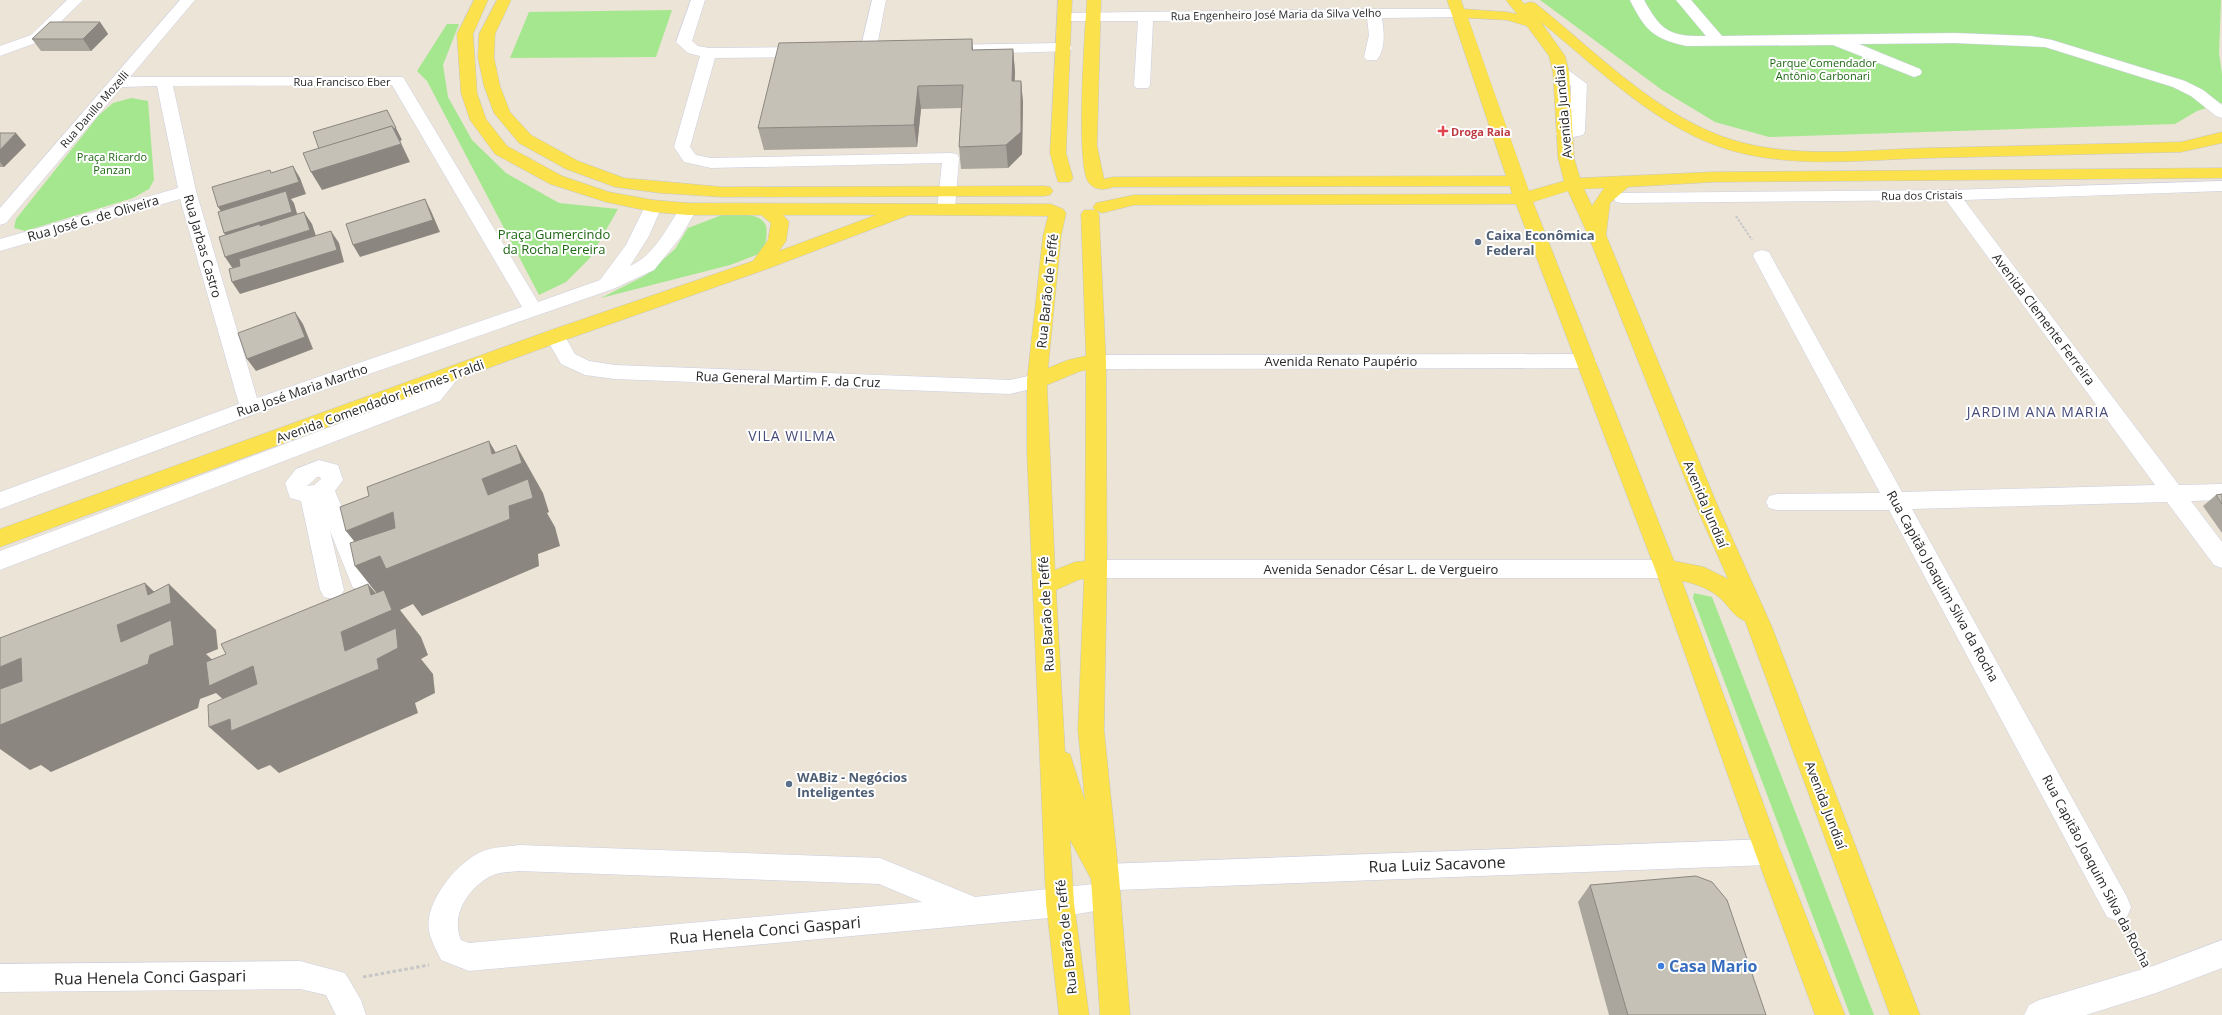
<svg xmlns="http://www.w3.org/2000/svg" width="2222" height="1015" font-family="'Open Sans',sans-serif">
	<rect width="100%" height="100%" fill="#ebe4d7"/>
	<g fill="#a5e78e">
		<polygon points="1540,0 2221,0 2219,53 2222,74 2222,103 2197,111 2175,124 1769,137 1715,122 1662,90"/>
		<polygon points="672,10 656,57 510,58 529,12"/>
		<polygon points="447,24 459,24 443,65 448,97 472,140 506,173 559,203 618,209 590,258 566,282 539,295 427,81 417,71"/>
		<polygon points="131,98 148,101 154,180 149,189 133,198 25,231 14,228 16,219 99,115 113,103"/>
		<path d="M722,215c13,0 39,-4 44,11 2,7 -1,19 -2,26l-34,13 -129,33 45,-23 29,-26 13,-21z"/>
		<polygon points="1694,593 1712,597 1874,1015 1850,1015 1693,598"/>
	</g>
	<g fill="none" stroke-linecap="round" stroke-linejoin="round">
		<g stroke="#cccee2" stroke-width="1">
			<g id="minor">
				<polygon points="67,0 83,0 41,41 0,56 0,46 31,35"/>
				<path d="M180,0h15l-65,77h273l135,225 62,-22 26,-35 21,-43 6,-2 6,2 3,4 -13,30 -19,30c25,-11 37,-39 52,-61l6,-2 6,2 3,4 -17,29 -26,32 -41,19 -356,124 -257,96v-17l239,-88 -59,-205 -180,52v-12l178,-51 -21,-102 -35,1 -116,136 -6,2v-17zM392,85l130,222 -265,91 -61,-207 -23,-105z"/>
				<polygon points="691,0 705,0 692,41 698,46 709,48 806,47 811,49 814,52 811,55 806,57 715,58 690,147 696,155 711,158 951,153 957,154 959,158 955,209 952,213 946,215 940,213 937,209 942,163 711,168 684,162 674,147 700,56 688,53 676,42"/>
				<polygon points="872,0 886,0 876,51 873,54 863,54 860,51"/>
				<path d="M1630,0h14c17,31 26,37 62,36l-30,-36h15l31,36 233,-3 76,3 21,4 133,41 18,9 19,15v13l-6,-2 -25,-20 -18,-9 -128,-40 -90,-4 -96,1 61,25 2,3 -2,3 -6,2 -81,-32 -146,1c-34,-7 -42,-16 -57,-46z"/>
				<path d="M1370,9h89l5,1 2,3 -2,3 -5,1 -77,1c2,14 4,30 -5,42h-10l-3,-3 5,-22 -2,-17 -214,3 -3,64 -2,3h-12l-2,-3 4,-64h-74l-5,-1 -2,-3 2,-3 5,-1z"/>
				<polygon points="1064,43 1069,45 1072,48 1069,51 943,55 938,53 935,50 938,47 943,45"/>
				<polygon points="1561,67 1567,69 1587,84 1585,131 1583,135 1564,139 1558,138 1556,134 1558,130 1569,128 1571,86 1553,72 1555,69"/>
				<polygon points="2222,181 2222,191 1964,200 2179,485 2222,484 2222,500 2191,501 2222,542 2222,568 2214,565 2167,502 1912,509 2127,897 2131,907 2127,917 2117,921 2107,917 1889,510 1777,510 1769,508 1766,502 1769,496 1777,494 1880,493 1753,256 1755,252 1762,250 1769,252 1771,256 1902,492 2155,485 1946,200 1622,203 1616,202 1613,198 1616,194 1622,193 1951,190"/>
				<polygon points="555,329 562,331 575,354 589,361 615,365 1010,380 1037,374 1044,376 1047,381 1044,386 1010,394 615,379 585,375 561,364 545,336 548,331"/>
				<polygon points="1586,354 1593,356 1596,361 1593,366 1586,368 1096,369 1089,367 1086,362 1089,357 1096,355"/>
				<polygon points="450,369 457,371 460,376 440,401 0,570 0,551 426,391 443,371"/>
				<path d="M319,460l19,5 5,15 -8,11 38,90 -4,7 -8,2 -8,-2 -23,-57 14,59 -4,7 -8,2 -8,-2 -4,-7 -19,-89 -11,-3 -5,-15 11,-14zM317,477h3l1,2 -7,6 -7,1z"/>
				<polygon points="1096,560 1666,560 1674,562 1677,569 1674,576 1666,578 1096,578 1088,576 1085,569 1088,562"/>
				<path d="M1768,839l10,4 3,9 -3,9 -10,4 -651,25 3,6 -4,9 -10,4 -46,8 -591,54 -28,-11c-4,-9 -10,-19 -12,-29 -5,-27 25,-65 48,-77 12,-7 29,-7 42,-9l361,13 95,39 119,-13 -3,-7 4,-9 10,-4zM519,871l360,13 43,18 -453,41 -8,-3c-11,-25 8,-53 30,-64 8,-4 20,-4 28,-5z"/>
				<polygon points="2222,940 2222,968 2156,993 2086,1015 2024,1015 2029,1005 2039,1000 2156,965"/>
				<polygon points="300,961 345,973 361,1000 366,1015 336,1015 326,995 300,989 0,992 0,964"/>
			</g>
		</g>
		<g stroke="#c7c7c7" stroke-width="1">
			<g id="major">
				<path d="M474,0h14l-15,34 4,59 9,26 21,27 55,30 47,16 44,8 35,3 363,1 12,5 3,4 -5,23 -13,132 20,-8 18,-4 -5,-142 3,-4h11l-2,-3 3,-4 38,-8 378,-1 -2,-8 -397,1c-9,3 -17,4 -24,-4 -14,-16 -4,-154 -2,-183h14l-4,146 7,33 9,-2 393,-1 -59,-176h14l3,9 43,3 10,2 -11,-14h15l3,4 6,-2 5,1c58,46 115,106 186,133 65,24 139,14 207,12 84,-2 169,-4 253,-6l41,-10v11l-41,9c-84,2 -169,4 -253,6 -72,2 -152,13 -221,-16 -64,-27 -113,-77 -166,-120l24,34 4,16 5,86 6,20 133,-6 509,-4v10l-509,4 -85,5 -18,16 -4,32 111,269 55,123 148,388h-30l-145,-394c-12,-5 -16,-15 -25,-23 -10,-9 -26,-15 -38,-17l99,271 64,163h-30l-60,-163 -100,-283 -139,-365 -382,1 -32,8 -5,-2 2,3 7,148 1,207 -3,161 15,147 11,138h-30l-9,-136 -21,-39 4,63 15,112h-30l-13,-112 -19,-450v-72l16,-145 5,-20 -139,-1 -142,54 -205,72 -562,206v-18l548,-198 205,-70 15,-21 3,-17 -10,-8h-73l-35,-3 -47,-10 -56,-18 -55,-30 -25,-34 -9,-27 -4,-59zM1468,18l39,2 20,6 22,30 4,16 5,86 6,23 -35,10zM1604,188l-12,18 -8,-17zM1568,191l20,44 107,269 33,75 -24,-12 -30,-6 -141,-359zM783,215h93l-97,36 7,-10 3,-19zM1086,370l-1,191 -10,1 -20,8 -8,-185 31,-13zM1084,579l-6,151 7,71 -15,-47 -5,-2 -9,-162 22,-10z"/>
				<polygon points="497,0 511,0 495,34 494,58 500,86 510,112 531,135 578,161 624,178 723,187 1044,186 1050,187 1053,191 1050,195 1044,196 723,197 660,193 615,187 566,169 519,143 494,113 484,86 478,58 479,34"/>
				<polygon points="1058,0 1072,0 1066,153 1073,178 1070,182 1058,182 1050,153"/>
			</g>
		</g>
		<polyline stroke="#c7c7c7" stroke-width="2" stroke-dasharray="2.5 1.5" stroke-linecap="butt" points="1736,216 1752,240"/>
		<g stroke="#c7c7c7" stroke-width="3" stroke-dasharray="3.5 2.5" stroke-linecap="butt">
			<polyline points="2129,930 2143,956"/>
			<polyline points="363,977 429,965"/>
		</g>
		<use href="#minor" fill="#fff" fill-rule="evenodd"/>
		<use href="#major" fill="#fbe14c" fill-rule="evenodd"/>
	</g>
	<g fill="#aaa69d">
		<polygon points="100,22 108,34 91,51 41,51 32,39"/>
		<polygon points="1013,49 1015,72 1014,81 1021,81 1023,103 1022,154 1008,168 961,169 959,147 961,108 921,109 917,147 764,150 758,128 973,50"/>
		<polygon points="0,133 26,145 4,167 0,167"/>
		<polygon points="2222,494 2222,533 2203,506 2216,495"/>
		<polygon points="1590,885 1766,1015 1609,1015 1578,902"/>
	</g>
	<g fill="#8b8780">
		<polygon points="100,22 108,34 91,51 83,39"/>
		<polygon points="972,39 974,61 972,50"/>
		<polygon points="1013,49 1015,72 1014,104 1012,81"/>
		<polygon points="1021,81 1023,103 1022,154 1008,168 1006,145"/>
		<polygon points="918,86 921,109 917,147 914,125"/>
		<polygon points="387,110 402,140 400,141 410,162 322,190 311,172"/>
		<polygon points="16,133 26,145 4,167 0,162 0,150"/>
		<polygon points="293,166 300,178 306,194 291,199 294,203 300,224 232,245 224,233 226,219 218,207"/>
		<polygon points="425,199 431,211 440,232 360,257 353,245"/>
		<polygon points="304,212 312,224 318,242 233,269 225,257"/>
		<polygon points="331,231 339,243 344,262 240,294 232,282"/>
		<polygon points="295,312 303,324 313,349 256,371 247,359"/>
		<polygon points="489,441 506,470 516,445 543,493 549,512 547,513 555,527 560,546 538,554 539,566 422,616 413,604 400,610 421,637 428,655 421,659 433,674 435,693 415,703 418,713 279,773 270,765 258,770 209,727 230,719 249,723 216,693 200,699 198,708 51,772 41,765 30,770 0,749 0,667 21,658 121,642 117,625 148,595 145,583 167,604 169,584 216,630 218,649 206,654 219,666 253,666 345,651 341,632 371,595 368,584 390,610 355,566 369,560 346,531 393,512 488,495 482,479 492,454"/>
	</g>
	<g fill="#c6c1b7" stroke="#8b8780">
		<polygon points="50,22 100,22 83,39 32,39"/>
		<polygon points="972,39 972,50 1013,49 1012,81 1021,81 1021,132 1006,145 959,147 963,85 918,86 914,125 758,128 779,43"/>
		<polygon points="387,110 396,128 394,129 392,126 319,149 313,132"/>
		<polygon points="392,126 401,144 311,172 303,153"/>
		<polygon points="0,133 16,133 0,150"/>
		<polygon points="293,166 299,182 218,207 212,187 270,170 271,173"/>
		<polygon points="286,191 292,212 224,233 218,212"/>
		<polygon points="425,199 433,220 353,245 346,224"/>
		<polygon points="304,212 310,230 225,257 219,237 260,224 260,226"/>
		<polygon points="331,231 337,250 232,282 229,269 240,266 239,259"/>
		<polygon points="295,312 305,337 247,359 238,333"/>
		<polygon points="489,441 492,454 516,445 522,463 482,479 488,495 528,479 533,498 509,506 510,519 386,569 380,556 355,566 350,543 395,528 393,512 346,531 340,507 369,496 367,487"/>
		<polygon points="2222,494 2222,504 2216,495"/>
		<polygon points="145,583 148,595 169,584 171,603 117,625 121,642 171,620 174,645 150,655 148,664 0,725 0,689 22,681 21,658 0,667 0,638"/>
		<polygon points="368,584 371,595 384,590 392,610 341,632 345,651 396,628 398,648 377,659 379,669 231,731 230,719 209,727 208,705 257,684 253,666 209,686 206,662 226,654 221,644"/>
		<polygon points="1696,876 1712,882 1727,900 1766,1015 1628,1015 1590,885"/>
	</g>
	<path fill="#e0444e" stroke="#fff" stroke-width="1.5" d="M1441 125h4v4h4v4h-4v4h-4v-4h-4v-4h4z"/>
	<g fill="#5c6f8a" stroke="#fff" stroke-width="1.5">
		<circle cx="1478" cy="242" r="4"/>
		<circle cx="789" cy="784" r="4"/>
	</g>
	<circle fill="#3f7fe0" stroke="#fff" stroke-width="1.5" cx="1661" cy="966" r="4"/>
	<g text-anchor="middle" dominant-baseline="central" stroke-width="4" stroke-linejoin="round" paint-order="stroke">
		<g font-size="11" fill="#272727" stroke="#fff">
			<text transform="translate(1276 14) rotate(-1)">Rua Engenheiro José Maria da Silva Velho</text>
			<text x="342" y="81">Rua Francisco Eber</text>
			<text transform="translate(94 109) rotate(-49)">Rua Danillo Mozelli</text>
			<text transform="translate(1922 195) rotate(-1)">Rua dos Cristais</text>
		</g>
		<g font-size="11" fill="#1e6813" stroke="#fff">
			<text x="1823" y="62">Parque Comendador<tspan x="1823" dy="13">Antônio Carbonari</tspan></text>
			<text x="112" y="156">Praça Ricardo<tspan x="112" dy="13">Panzan</tspan></text>
		</g>
		<g font-size="11" font-weight="bold" fill="#be3a42" stroke="#fff" text-anchor="start">
			<text x="1451" y="131">Droga Raia</text>
		</g>
		<g font-size="13" fill="#272727" stroke="#fff">
			<text transform="translate(1563 112) rotate(-95)">Avenida Jundiaí</text>
			<text transform="translate(93 218) rotate(-16)">Rua José G. de Oliveira</text>
			<text transform="translate(203 246) rotate(74)">Rua Jarbas Castro</text>
			<text transform="translate(1047 291) rotate(-84)">Rua Barão de Teffé</text>
			<text transform="translate(2044 319) rotate(53)">Avenida Clemente Ferreira</text>
			<text x="1341" y="361">Avenida Renato Paupério</text>
			<text transform="translate(788 379) rotate(2)">Rua General Martim F. da Cruz</text>
			<text transform="translate(302 390) rotate(-19)">Rua José Maria Martho</text>
			<text transform="translate(380 401) rotate(-20)">Avenida Comendador Hermes Traldi</text>
			<text transform="translate(1706 504) rotate(67)">Avenida Jundiaí</text>
			<text x="1381" y="569">Avenida Senador César L. de Vergueiro</text>
			<text transform="translate(1943 586) rotate(61)">Rua Capitão Joaquim Silva da Rocha</text>
			<text transform="translate(1046 614) rotate(-93)">Rua Barão de Teffé</text>
			<text transform="translate(1826 805) rotate(69)">Avenida Jundiaí</text>
			<text transform="translate(2097 871) rotate(62)">Rua Capitão Joaquim Silva da Rocha</text>
			<text transform="translate(1066 937) rotate(-96)">Rua Barão de Teffé</text>
		</g>
		<g font-size="13" fill="#1e6813" stroke="#fff">
			<text x="554" y="234">Praça Gumercindo<tspan x="554" dy="15">da Rocha Pereira</tspan></text>
		</g>
		<g font-size="13" font-weight="bold" fill="#4e5e75" stroke="#fff" text-anchor="start">
			<text x="1486" y="235">Caixa Econômica<tspan x="1486" dy="15">Federal</tspan></text>
			<text x="797" y="777">WABiz - Negócios<tspan x="797" dy="15">Inteligentes</tspan></text>
		</g>
		<g font-size="14" letter-spacing="1" fill="#454a7a" stroke="#fff">
			<text x="2038" y="411">JARDIM ANA MARIA</text>
			<text x="792" y="435">VILA WILMA</text>
		</g>
		<g font-size="16" fill="#272727" stroke="#fff">
			<text transform="translate(1437 864) rotate(-2)">Rua Luiz Sacavone</text>
			<text transform="translate(765 930) rotate(-5)">Rua Henela Conci Gaspari</text>
			<text transform="translate(150 977) rotate(-1)">Rua Henela Conci Gaspari</text>
		</g>
		<g font-size="16" font-weight="bold" fill="#366cbe" stroke="#fff" text-anchor="start">
			<text x="1669" y="966">Casa Mario</text>
		</g>
	</g>
</svg>
